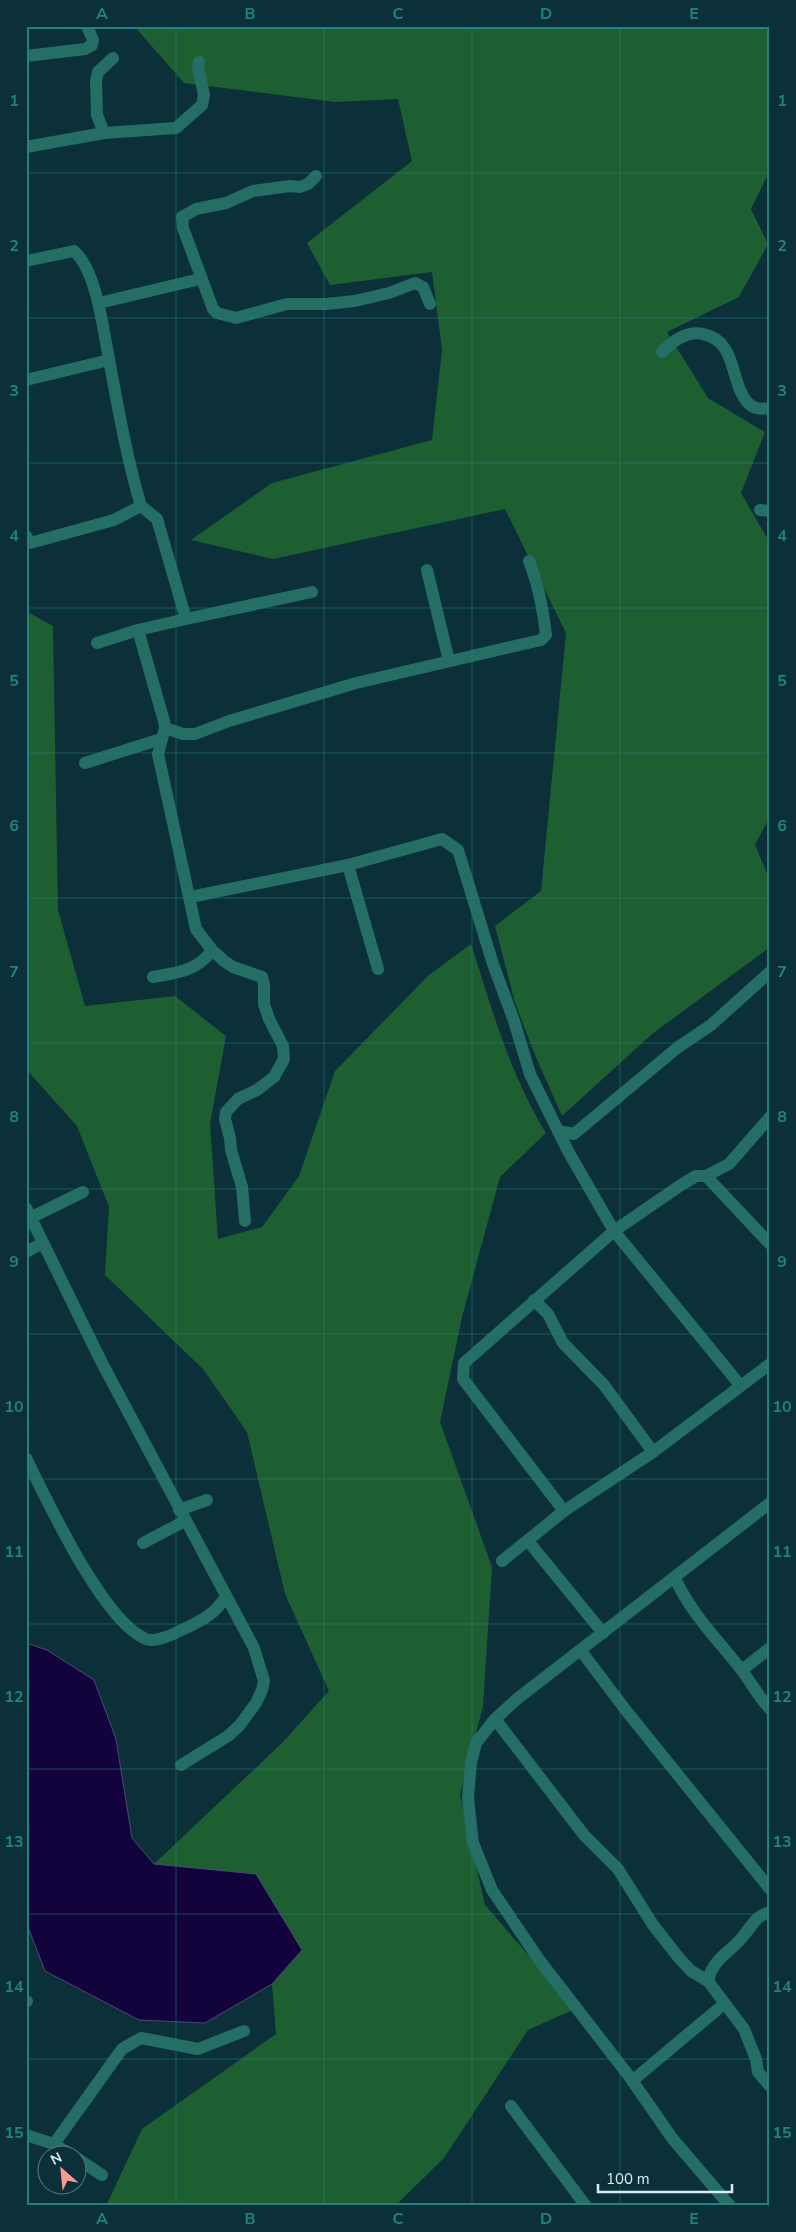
<svg xmlns="http://www.w3.org/2000/svg" width="796" height="2232" font-family="'Nunito Sans',sans-serif">
	<rect width="100%" height="100%" fill="#0b3039"/>
	<g fill="#1d5f31">
		<polygon points="134,26 770,26 770,170 751,209 768,244 739,297 667,332 708,398 765,432 741,493 770,543 770,816 755,845 770,880 770,947 652,1034 562,1116 535,1055 515,1003 495,926 541,891 566,633 505,509 273,559 191,540 272,483 432,440 442,350 432,272 330,285 307,243 412,161 398,99 335,102 184,83"/>
		<path d="M26,611l27,15 5,284 27,96 90,-10 51,40 -16,88 8,115 44,-12 37,-51 36,-105 94,-96 42,-31c21,65 39,131 75,189l-46,44 -38,140 -22,105 52,145 -9,139 -23,89 25,110 90,104 -47,21 -84,128 -49,48h-289l36,-77 134,-95 -4,-50 30,-34 -46,-76 -102,-10 129,-122 46,-51 -44,-97 -38,-162 -44,-63 -98,-94 4,-68 -32,-81 -51,-57z"/>
	</g>
	<polygon fill="#13033d" stroke="#4e4973" points="26,1643 47,1650 94,1680 116,1739 132,1838 154,1864 256,1874 302,1950 272,1984 205,2023 139,2020 45,1971 26,1922"/>
	<g fill="none" stroke-linecap="round" stroke-linejoin="round">
		<g stroke="#256e65" stroke-width="12">
			<polyline points="26,56 85,49 92,45 93,40 87,26"/>
			<polyline points="104,133 97,115 96,81 98,72 113,58"/>
			<polyline points="26,147 104,133 176,128 202,105 204,95 198,67 199,62"/>
			<polyline points="316,176 308,184 300,187 290,186 253,191 226,203 196,209 182,217 183,228 213,309 217,313 236,318 287,304 326,304 355,301 389,293 415,283 423,287 430,304"/>
			<path d="M26,261l48,-10c23,20 29,79 35,108 9,49 18,100 32,147l16,13 29,100 -48,11 -41,13"/>
			<polyline points="99,303 200,279"/>
			<path d="M662,352c11,-11 25,-22 41,-18 35,7 26,48 45,69 7,7 13,6 22,5"/>
			<polyline points="26,380 109,360"/>
			<polyline points="760,510 770,511"/>
			<polyline points="26,536 30,543 114,520 141,506"/>
			<polyline points="427,570 449,661"/>
			<polyline points="186,619 312,592"/>
			<polyline points="138,630 164,721 165,728 158,754 196,929 212,950 224,961 233,967 262,977 264,984 264,1004 269,1019 283,1046 284,1059 274,1077 257,1090 238,1099 226,1112 225,1119 230,1138 231,1150 242,1187 245,1221"/>
			<path d="M165,728l18,6h12l34,-13 127,-38 185,-43 5,-5c-3,-26 -7,-49 -17,-74"/>
			<polyline points="85,763 161,739"/>
			<polyline points="348,865 378,969"/>
			<polyline points="190,897 348,865 442,839 458,850 493,964 514,1021 530,1074 568,1151 614,1231 740,1385"/>
			<path d="M153,977c23,-4 45,-6 59,-27"/>
			<polyline points="558,1131 574,1134 677,1048 711,1025 770,972"/>
			<polyline points="706,1176 729,1164 770,1117"/>
			<polyline points="26,1208 102,1363 254,1648 264,1681 262,1690 256,1703 239,1726 228,1736 181,1765"/>
			<polyline points="32,1217 83,1192"/>
			<polyline points="26,1252 43,1243"/>
			<polyline points="534,1300 548,1314 563,1343 604,1385 653,1452"/>
			<path d="M26,1458c21,42 77,164 120,181 10,4 30,-6 40,-11 17,-8 30,-15 40,-32"/>
			<polyline points="179,1510 207,1500"/>
			<polyline points="564,1511 463,1379 464,1363 614,1231 681,1185 696,1176 706,1176 770,1244"/>
			<polyline points="528,1541 603,1633"/>
			<polyline points="143,1543 185,1521"/>
			<polyline points="502,1561 564,1511 653,1452 770,1364"/>
			<path d="M675,1578c15,34 42,61 65,90 11,14 18,28 30,41"/>
			<polyline points="581,1651 628,1713 770,1889"/>
			<polyline points="742,1670 770,1648"/>
			<polyline points="495,1719 584,1835 618,1869 653,1925 679,1958 691,1971 708,1981 744,2029 756,2059 758,2072 770,2086"/>
			<path d="M708,1981c5,-24 24,-29 36,-46 9,-10 11,-19 26,-23"/>
			<polyline points="26,2001 27,2001"/>
			<polyline points="632,2081 724,2004"/>
			<polyline points="511,2106 586,2206"/>
			<polyline points="26,2135 54,2144 70,2154"/>
			<polyline points="54,2144 122,2049 141,2038 198,2049 244,2031"/>
			<polyline points="78,2159 102,2175"/>
			<polyline points="730,2206 672,2138 629,2076 540,1961 492,1890 473,1843 468,1798 471,1763 476,1743 495,1719 517,1699 770,1503"/>
		</g>
	</g>
	<path fill="none" stroke="#23827b" stroke-width="1" stroke-opacity="0.55" d="M176,26v2180M324,26v2180M472,26v2180M620,26v2180M26,173h744M26,318h744M26,463h744M26,608h744M26,753h744M26,898h744M26,1043h744M26,1189h744M26,1334h744M26,1479h744M26,1624h744M26,1769h744M26,1914h744M26,2059h744"/>
	<rect width="796" height="2232" fill="none" stroke="#0b3039" stroke-width="55"/>
	<g transform="translate(62 2170) rotate(333)"><circle r="24" fill="#0b3039" stroke="#5d7b83"/>
	<path d="M0-4L9 19L0 12L-9 19Z" fill="#f59c94"/>
	<text y="-8" font-size="14" font-weight="bold" text-anchor="middle" fill="#d8ebf1">N</text>
	</g>
	<path d="M598 2184v8h134v-8" fill="none" stroke="#d8ebf1" stroke-width="2.5"/>
	<text x="606" y="2184" font-size="15" fill="#d8ebf1" stroke="#0b3039" stroke-width="4" paint-order="stroke">100 m</text>
	<rect x="28" y="28" width="740" height="2176" fill="none" stroke="#23827b" stroke-width="2"/>
	<g font-size="16" text-anchor="middle" font-weight="bold" fill="#23827b">
		<text x="102" y="19">A</text>
		<text x="250" y="19">B</text>
		<text x="398" y="19">C</text>
		<text x="546" y="19">D</text>
		<text x="694" y="19">E</text>
		<text x="14" y="106">1</text>
		<text x="782" y="106">1</text>
		<text x="14" y="251">2</text>
		<text x="782" y="251">2</text>
		<text x="14" y="396">3</text>
		<text x="782" y="396">3</text>
		<text x="14" y="541">4</text>
		<text x="782" y="541">4</text>
		<text x="14" y="686">5</text>
		<text x="782" y="686">5</text>
		<text x="14" y="831">6</text>
		<text x="782" y="831">6</text>
		<text x="14" y="977">7</text>
		<text x="782" y="977">7</text>
		<text x="14" y="1122">8</text>
		<text x="782" y="1122">8</text>
		<text x="14" y="1267">9</text>
		<text x="782" y="1267">9</text>
		<text x="14" y="1412">10</text>
		<text x="782" y="1412">10</text>
		<text x="14" y="1557">11</text>
		<text x="782" y="1557">11</text>
		<text x="14" y="1702">12</text>
		<text x="782" y="1702">12</text>
		<text x="14" y="1847">13</text>
		<text x="782" y="1847">13</text>
		<text x="14" y="1992">14</text>
		<text x="782" y="1992">14</text>
		<text x="14" y="2138">15</text>
		<text x="782" y="2138">15</text>
		<text x="102" y="2224">A</text>
		<text x="250" y="2224">B</text>
		<text x="398" y="2224">C</text>
		<text x="546" y="2224">D</text>
		<text x="694" y="2224">E</text>
	</g>
</svg>
